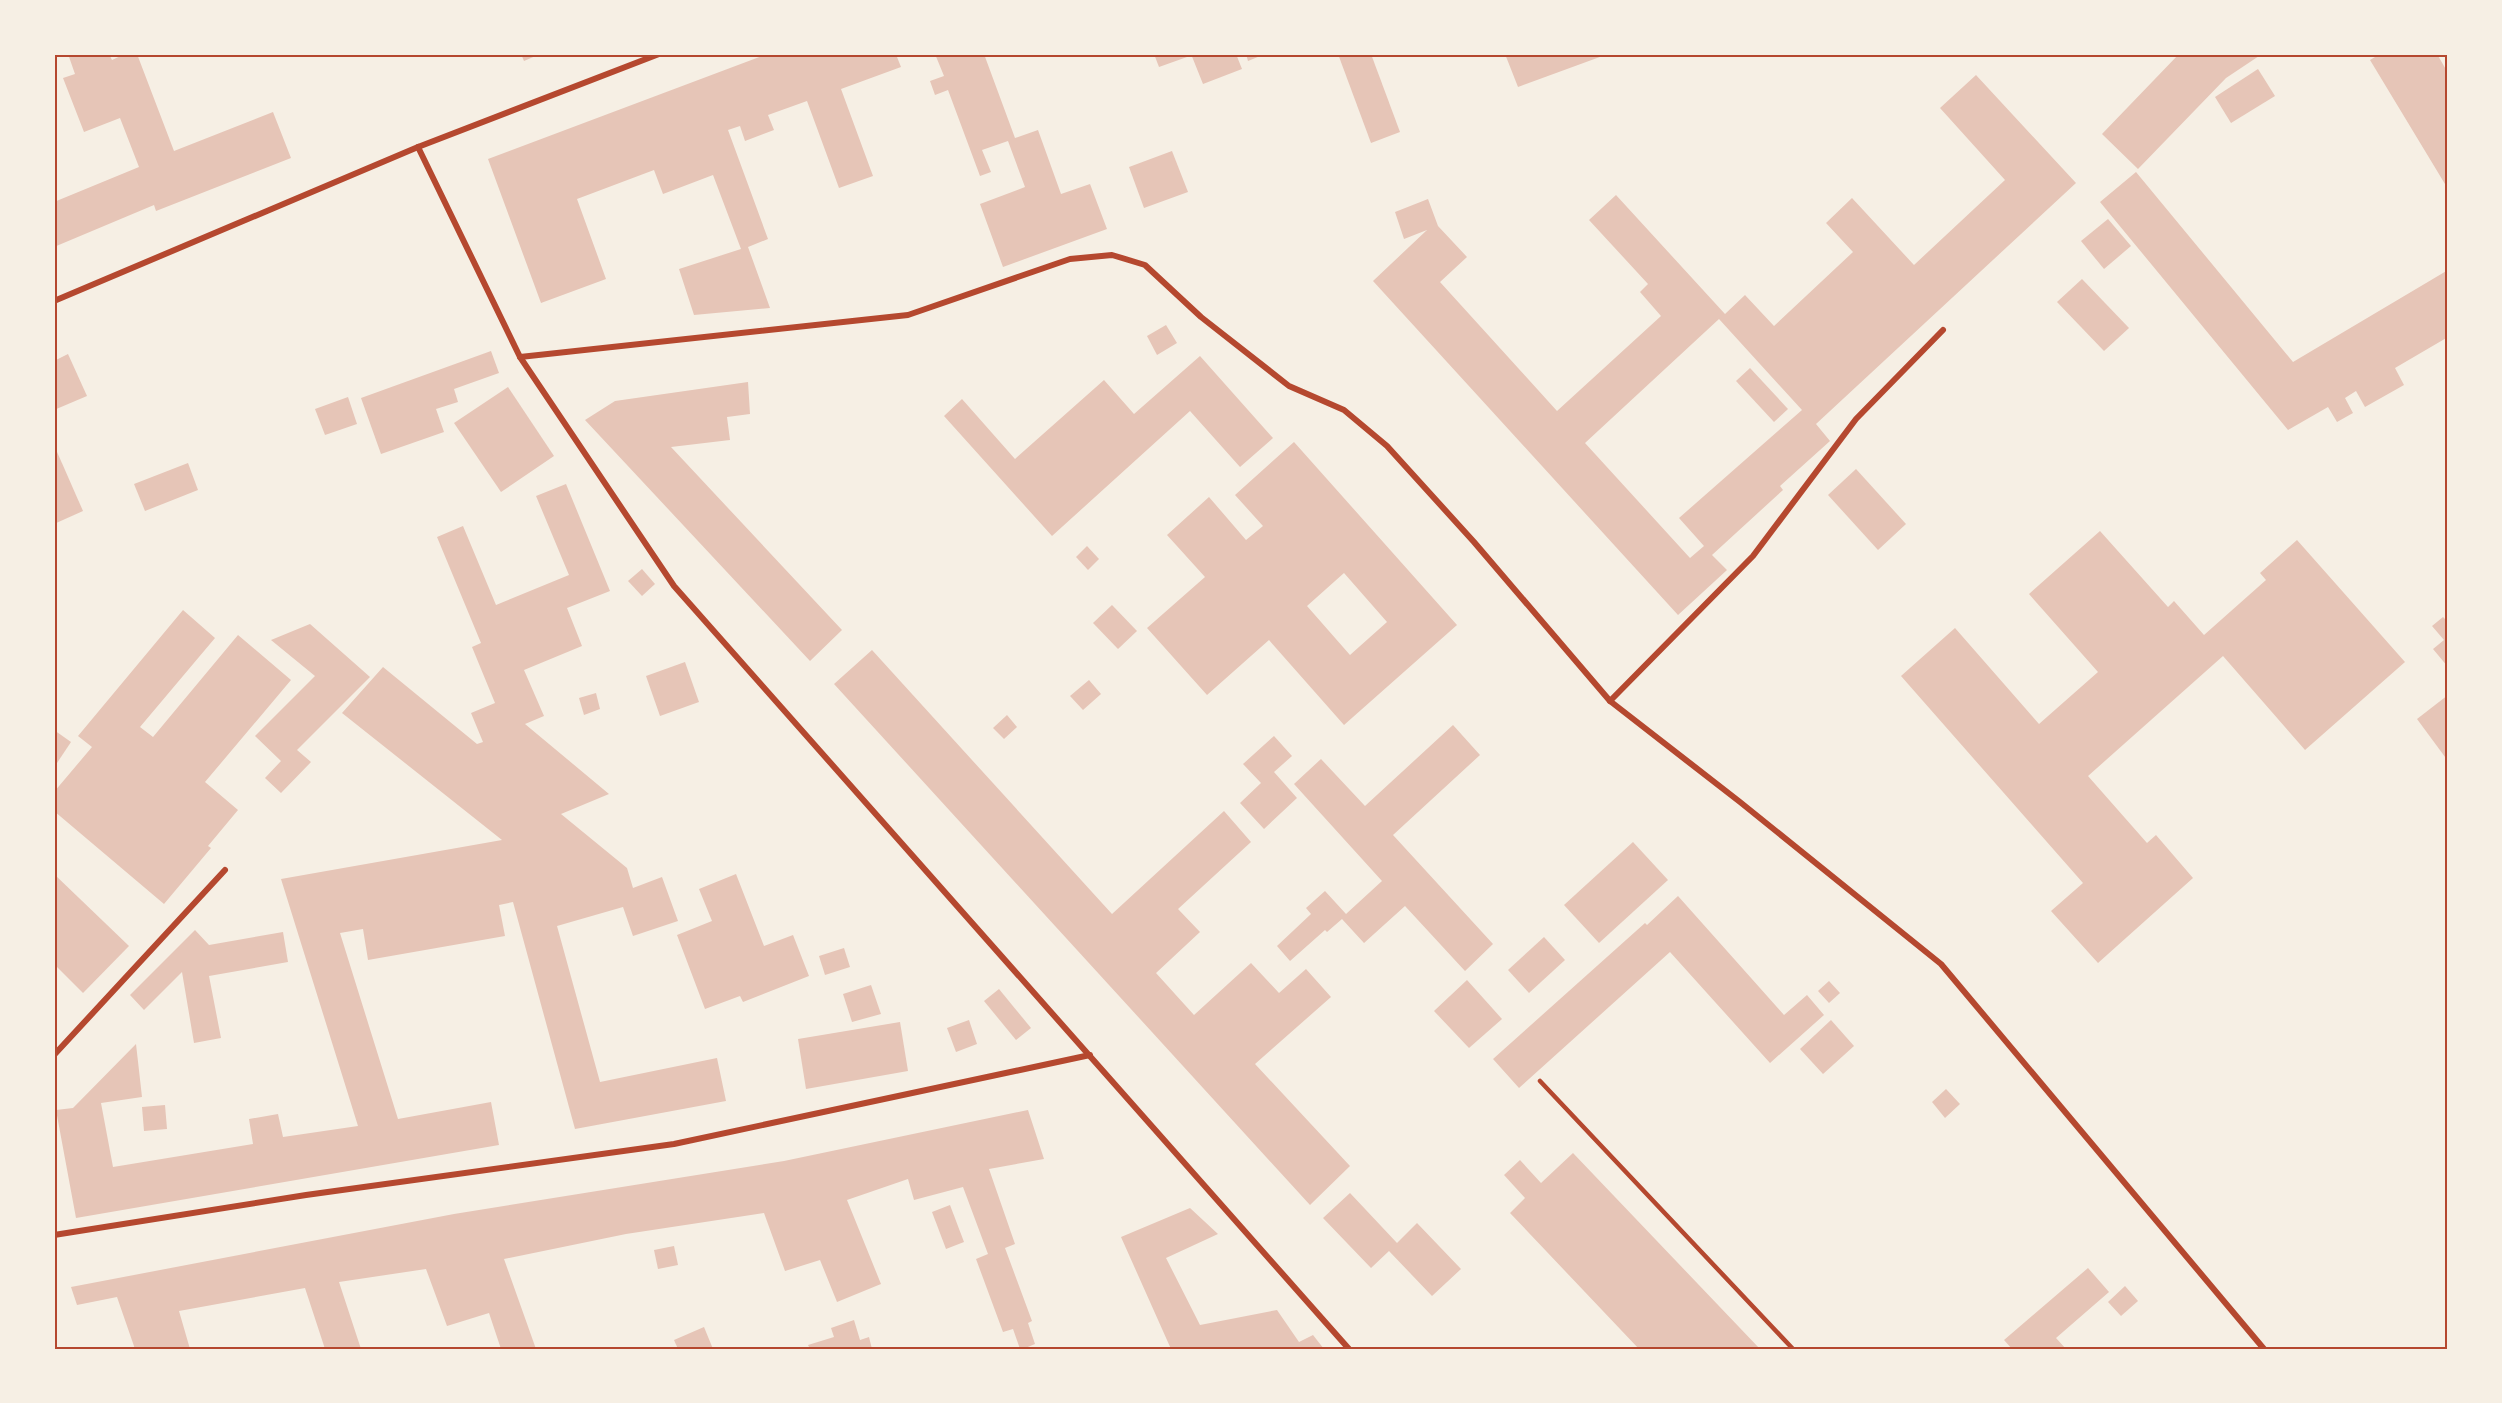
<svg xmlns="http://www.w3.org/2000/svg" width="2502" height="1403" font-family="Roboto,sans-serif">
	<rect width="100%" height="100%" fill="#f6efe4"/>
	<g fill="#e6c5b7" fill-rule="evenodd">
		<polygon points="68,54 109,54 112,60 125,54 137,54 174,151 273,112 291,158 156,211 154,205 54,247 54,202 139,167 120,118 84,132 63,78 75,74"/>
		<polygon points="521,54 540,54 524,61"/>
		<polygon points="767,54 905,54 897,57 901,67 841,89 873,176 839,188 807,101 768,115 774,130 745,141 740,126 728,130 768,239 748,247 770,308 694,315 679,269 741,249 713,175 663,194 654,170 577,199 606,279 541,303 488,159"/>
		<polygon points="935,54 984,54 1015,138 1038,130 1061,194 1090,184 1107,229 1003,267 980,204 1025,187 1008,141 982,150 991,172 980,176 948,90 935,95 930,81 944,76"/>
		<polygon points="1154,54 1185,54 1187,57 1159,67"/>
		<polygon points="1191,54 1236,54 1242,69 1203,84"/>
		<polygon points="1246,54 1265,54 1248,61"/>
		<polygon points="1338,54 1371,54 1400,132 1371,143"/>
		<polygon points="1505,54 1608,54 1518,87"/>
		<polygon points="2179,54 2262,54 2226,78 2138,169 2102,134"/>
		<polygon points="2373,54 2437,54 2448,73 2448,189 2370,60 2375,57"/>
		<polygon points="2258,69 2275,96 2231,123 2215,97"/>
		<path d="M1976,75l100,108 -260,241 14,17 -50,45 3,4 -71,65 15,15 -49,45 -305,-334 54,-51 -23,9 -9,-27 33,-13 10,27 29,31 -27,25 117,129 104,-95 -21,-24 8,-8 -59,-64 27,-25 109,119 20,-19 29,31 79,-74 -27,-29 26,-25 62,67 91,-85 -65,-72zM1719,319l83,91 -123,108 25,28 -14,12 -105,-115z"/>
		<polygon points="1172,151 1188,192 1144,208 1129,167"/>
		<polygon points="2136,172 2293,362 2448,270 2448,337 2395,368 2404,385 2365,407 2356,391 2345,398 2353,413 2337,422 2328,407 2288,430 2100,202"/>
		<polygon points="2108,219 2131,246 2104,269 2081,241"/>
		<polygon points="2082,279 2129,328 2104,351 2057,302"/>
		<polygon points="1166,325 1177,343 1157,355 1147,336"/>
		<polygon points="491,351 499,373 454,389 458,402 436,409 444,432 381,454 361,398"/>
		<polygon points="68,354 87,396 54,410 54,361"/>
		<polygon points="1200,356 1273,438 1240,467 1190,411 1052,536 944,416 962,399 1015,459 1104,380 1134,414"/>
		<polygon points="1750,368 1788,409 1774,422 1736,381"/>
		<polygon points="748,382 750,414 727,417 730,440 671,447 842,630 810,661 585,420 615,401"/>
		<polygon points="508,387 554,456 501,492 454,423"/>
		<polygon points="348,397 357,424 325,435 315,409"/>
		<path d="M1294,442l163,183 -113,100 -75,-85 -62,55 -60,-67 58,-51 -38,-42 42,-38 37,43 17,-14 -28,-31zM1344,573l43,49 -37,33 -43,-49z"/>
		<polygon points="54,445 83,511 54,524"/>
		<polygon points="188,463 198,490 145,511 134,484"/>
		<polygon points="1856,469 1906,524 1878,550 1828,495"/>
		<polygon points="566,484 610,591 567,608 582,646 524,670 544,716 525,724 609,794 561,814 627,868 633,888 662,877 678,921 633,936 623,907 557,926 600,1082 717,1058 726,1101 575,1129 513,902 499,905 505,936 368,960 363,929 340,933 398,1119 491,1102 499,1145 76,1218 56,1110 73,1108 136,1044 142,1097 101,1103 113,1167 253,1144 249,1119 278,1114 283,1137 358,1126 281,879 502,840 342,713 383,667 477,744 483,742 471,713 495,703 472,647 481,643 437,537 463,526 496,605 569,575 536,496"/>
		<polygon points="2100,531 2168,607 2174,601 2204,635 2266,580 2260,573 2297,540 2405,662 2305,750 2223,656 2088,776 2147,843 2156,835 2193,878 2098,963 2051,911 2083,883 1901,676 1955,628 2039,724 2098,672 2029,594"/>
		<polygon points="1087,546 1099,559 1088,570 1076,557"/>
		<polygon points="642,569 655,584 642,596 628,581"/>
		<polygon points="1112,605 1137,631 1118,649 1093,623"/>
		<polygon points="183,610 215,638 140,727 153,737 238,635 291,680 205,782 238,810 208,846 211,848 164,904 54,811 54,792 92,747 78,736"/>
		<polygon points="2443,617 2448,622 2448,667 2433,649 2444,640 2432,626"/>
		<polygon points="310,624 370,677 297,750 311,762 281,793 265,778 281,761 255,736 315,676 271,640"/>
		<polygon points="872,650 1112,914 1224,811 1251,842 1178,909 1200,932 1156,973 1194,1015 1251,963 1279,993 1306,969 1331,997 1255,1064 1350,1166 1310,1205 834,684"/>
		<polygon points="685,662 699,702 660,716 646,676"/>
		<polygon points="1089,680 1101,694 1083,710 1070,696"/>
		<polygon points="596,693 600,709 584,715 579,698"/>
		<polygon points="2448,695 2448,761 2417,719"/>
		<polygon points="1007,715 1017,727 1004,739 993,728"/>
		<polygon points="1453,725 1480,755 1393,835 1493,944 1465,971 1405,906 1364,943 1342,919 1327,932 1325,930 1290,961 1277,946 1311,914 1306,908 1325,891 1346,914 1382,881 1294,784 1321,759 1365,806"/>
		<polygon points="54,730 71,742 57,763 54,761"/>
		<polygon points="1274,736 1292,756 1274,772 1297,798 1264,829 1240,803 1261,783 1243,764"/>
		<polygon points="1633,842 1668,880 1599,943 1564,905"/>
		<polygon points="54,874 129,946 83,993 54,964"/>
		<polygon points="736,874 764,946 793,935 809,976 743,1002 740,996 705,1009 677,935 712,921 699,889"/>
		<polygon points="1678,896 1784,1015 1807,995 1824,1015 1770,1063 1670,952 1519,1088 1493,1059 1645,923 1647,925"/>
		<polygon points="195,930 209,945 283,932 288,962 209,976 221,1038 194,1043 182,972 144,1010 130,995"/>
		<polygon points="1544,937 1565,960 1529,993 1508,970"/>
		<polygon points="844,948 850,967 825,975 819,956"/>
		<polygon points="1467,980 1502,1019 1469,1048 1434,1011"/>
		<polygon points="1829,981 1840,993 1829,1003 1818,991"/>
		<polygon points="871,985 881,1014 852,1022 843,994"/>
		<polygon points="999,989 1031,1028 1016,1040 984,1001"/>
		<polygon points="969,1020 977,1044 956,1052 947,1028"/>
		<polygon points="1831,1020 1854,1046 1823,1074 1800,1049"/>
		<polygon points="900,1022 908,1071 806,1089 798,1039"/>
		<polygon points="1946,1089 1960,1104 1945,1118 1932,1102"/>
		<polygon points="165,1105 167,1129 144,1131 142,1107"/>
		<polygon points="1028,1110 1044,1159 989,1169 1015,1244 1005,1248 1032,1321 1028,1323 1035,1344 1023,1349 1020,1349 1013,1329 1003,1332 976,1259 988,1254 963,1187 914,1200 908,1179 847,1200 881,1284 837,1302 820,1260 785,1271 764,1213 626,1234 504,1259 536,1349 501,1349 489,1313 447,1326 426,1269 339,1282 361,1349 325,1349 305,1288 179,1311 190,1349 135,1349 117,1297 77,1305 71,1287 454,1214 784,1161"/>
		<polygon points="1573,1153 1760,1349 1639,1349 1510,1213 1525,1198 1504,1175 1520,1160 1541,1183"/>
		<polygon points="1350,1193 1397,1243 1417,1223 1461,1269 1432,1296 1389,1251 1371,1268 1323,1218"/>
		<polygon points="950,1205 964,1242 946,1249 932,1212"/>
		<polygon points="1190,1208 1218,1234 1166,1258 1200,1325 1277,1310 1299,1342 1313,1335 1324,1349 1171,1349 1121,1237"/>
		<polygon points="674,1246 678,1265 658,1269 654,1250"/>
		<polygon points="2088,1268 2109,1292 2056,1338 2066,1349 2012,1349 2004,1340"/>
		<polygon points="2125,1286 2138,1301 2121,1316 2108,1302"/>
		<polygon points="854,1320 860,1340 869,1337 872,1349 810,1349 808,1345 834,1337 831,1328"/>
		<polygon points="704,1327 713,1349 678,1349 674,1340"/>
	</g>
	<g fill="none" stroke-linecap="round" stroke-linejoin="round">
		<polyline stroke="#b5482f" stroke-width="4.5" points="1540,1081 1793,1349"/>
		<g stroke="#b5482f" stroke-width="6">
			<polyline points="418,147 520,357 674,586 1349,1349"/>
			<polyline points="54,301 418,147 659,54"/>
			<polyline points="520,357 908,315 1070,259 1112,255 1145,265 1201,317 1289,386 1344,410 1387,446 1474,542 1610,701 1740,802 1941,964 2264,1349"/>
			<polyline points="1610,701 1753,556 1856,419 1943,330"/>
			<polyline points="54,1055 225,870"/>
			<polyline points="54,1235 306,1195 674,1144 1090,1055"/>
		</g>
	</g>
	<rect width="2502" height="1403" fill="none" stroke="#f6efe4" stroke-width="111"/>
	<rect x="56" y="56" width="2390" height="1292" fill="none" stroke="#b5482f" stroke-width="2"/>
</svg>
